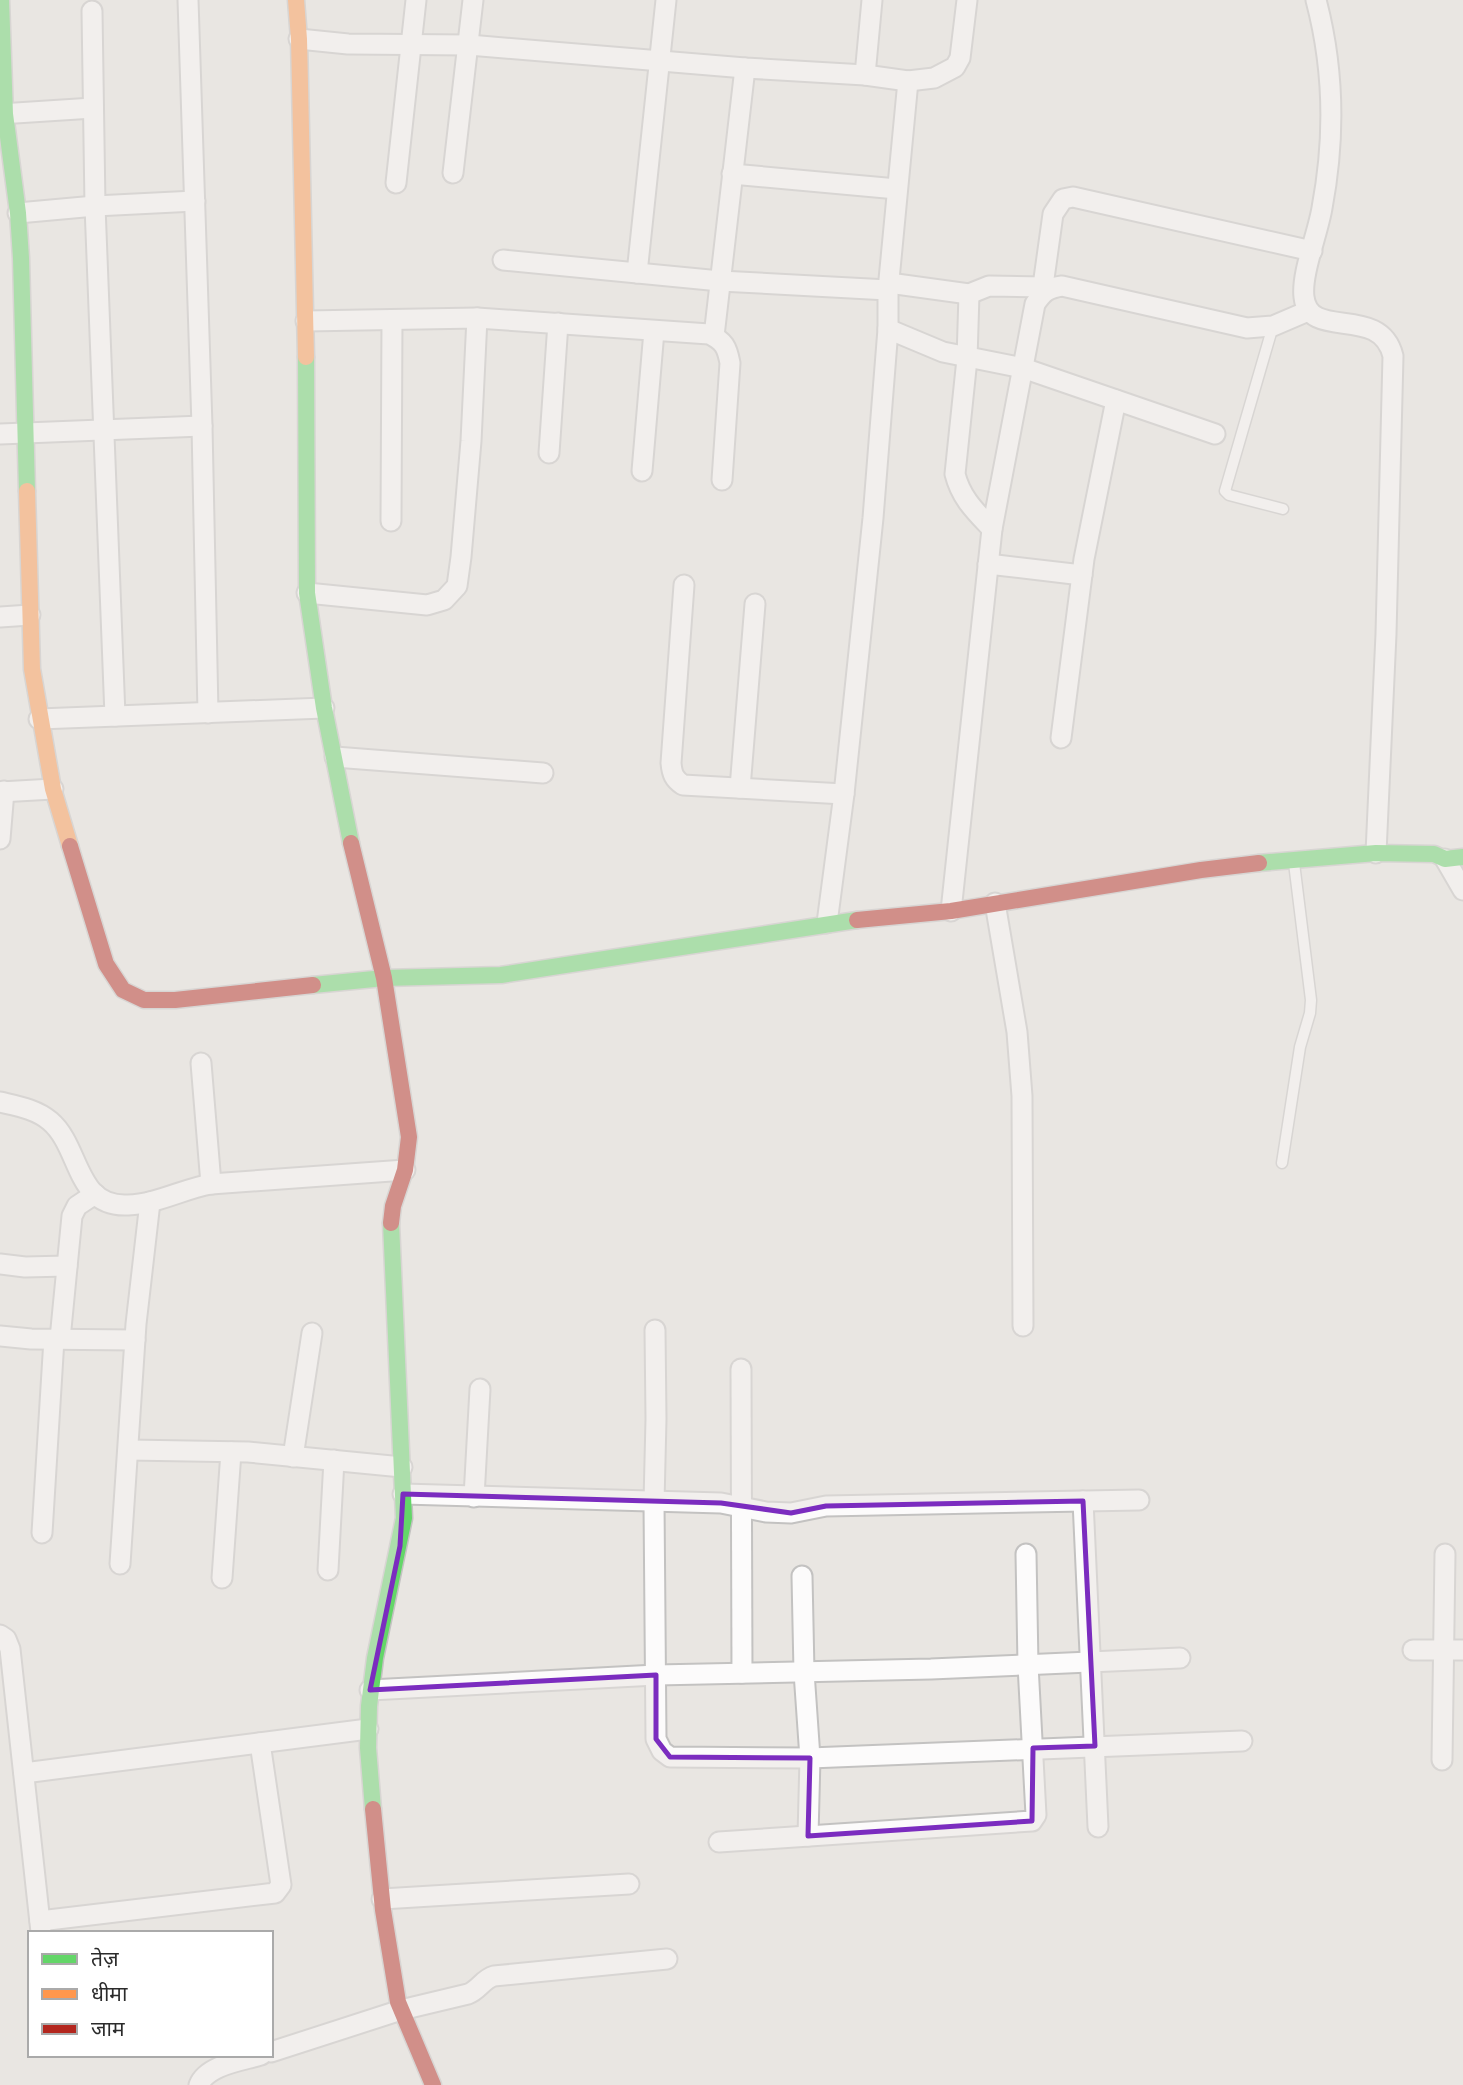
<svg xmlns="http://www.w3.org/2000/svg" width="1463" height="2085" font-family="'Noto Sans','Noto Sans Devanagari',sans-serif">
	<rect width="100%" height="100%" fill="#e9e6e2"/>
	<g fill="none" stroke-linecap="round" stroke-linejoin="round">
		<g stroke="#c3c2c1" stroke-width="13">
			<g id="lane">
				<polyline points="1273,326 1225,491 1229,495 1283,509"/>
				<polyline points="1282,1163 1300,1047 1310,1013 1311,1000 1294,863"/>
			</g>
		</g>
		<g stroke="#c3c2c1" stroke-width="23">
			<g id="street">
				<polyline points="188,0 202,426 208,713"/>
				<path d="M1316,0c18,68 19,139 6,208 -4,25 -21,66 -18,89 5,45 76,6 89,59l-7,278 -10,219"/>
				<polyline points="92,11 95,206 115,716"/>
				<polyline points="299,39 348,44 469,45 745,68 865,75 908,81 934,78 955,67 960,58 967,0"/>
				<polyline points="865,75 872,0"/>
				<polyline points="0,114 93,108"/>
				<polyline points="453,173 473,0"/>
				<polyline points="732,174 897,189"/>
				<polyline points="396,183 416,0"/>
				<polyline points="18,213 95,206 195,201"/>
				<polyline points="503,260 720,281 888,290"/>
				<polyline points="637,273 666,0"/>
				<polyline points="889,283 969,294 989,286 1043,287"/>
				<polyline points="1042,293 1053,214 1063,199 1073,197 1312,251"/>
				<path d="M969,294l-2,65 -12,115c6,24 20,37 37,55"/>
				<path d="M306,321l171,-3 232,16c15,7 18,13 21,29l-8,117"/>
				<polyline points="888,329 943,352 1023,368 1215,434"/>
				<polyline points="714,336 745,68"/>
				<polyline points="0,434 202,426"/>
				<polyline points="549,453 558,323"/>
				<polyline points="642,471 654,331"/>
				<polyline points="391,521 392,320"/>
				<polyline points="988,564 1082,575"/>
				<path d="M684,585l-13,178c1,11 3,16 12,22l161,9"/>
				<polyline points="307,593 427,605 444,600 457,586 461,557 471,441 477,318"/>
				<polyline points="0,617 30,615"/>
				<polyline points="39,719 324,708"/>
				<polyline points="1061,738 1084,559 1116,400"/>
				<polyline points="335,757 543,773"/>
				<polyline points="740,788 755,604"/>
				<polyline points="0,792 53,789"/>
				<polyline points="0,839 4,791"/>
				<polyline points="1445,859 1463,890"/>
				<polyline points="995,903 1017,1032 1022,1096 1023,1326"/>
				<path d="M951,911l41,-382 43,-225c8,-12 13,-16 27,-18l185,42 26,-2 35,-15"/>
				<polyline points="827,923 844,794 873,518 888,329 888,290 908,81"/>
				<polyline points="201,1063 211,1184"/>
				<path d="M0,1102c17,4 36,7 50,19 31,26 25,87 78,84 29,-1 55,-16 83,-21l194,-14"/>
				<polyline points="0,1264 25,1267 67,1266"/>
				<polyline points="655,1330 656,1419 654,1502 656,1739 662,1751 670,1757 810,1758 1242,1741"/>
				<polyline points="0,1336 31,1339 135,1340"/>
				<polyline points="60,1339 72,1216 77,1206 95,1194"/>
				<polyline points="741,1369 742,1673"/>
				<polyline points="129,1450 248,1452 402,1467"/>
				<polyline points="293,1457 312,1333"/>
				<polyline points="403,1494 721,1503 766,1512 791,1513 826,1506 1139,1500"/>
				<polyline points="474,1497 480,1389"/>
				<polyline points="1083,1501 1098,1827"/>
				<polyline points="42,1533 54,1339"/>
				<polyline points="120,1564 136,1324 150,1202"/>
				<polyline points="328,1570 334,1460"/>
				<polyline points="802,1576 804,1672 810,1758 808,1836"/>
				<polyline points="222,1578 231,1452"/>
				<polyline points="0,1635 6,1639 10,1649 41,1932"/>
				<polyline points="1413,1650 1463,1650"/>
				<polyline points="370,1690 656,1675 931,1669 1180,1658"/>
				<polyline points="1442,1760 1445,1554"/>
				<polyline points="24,1773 368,1729"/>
				<polyline points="719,1842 1032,1821 1036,1815 1028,1665 1026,1554"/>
				<polyline points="382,1899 629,1884"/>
				<polyline points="40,1921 275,1893 281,1885 260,1743"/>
				<path d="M271,2052l130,-42 67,-16c11,-4 15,-15 26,-18l173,-17"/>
				<path d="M199,2085c8,-20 42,-24 62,-30"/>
			</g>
		</g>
		<g stroke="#c3c2c1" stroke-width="19">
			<g id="fast">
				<polyline points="1,0 5,114 18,213 21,258 27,491"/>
				<polyline points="306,357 307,593 324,708 351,843"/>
				<polyline points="1259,863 1376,853 1434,854 1445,859 1463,857"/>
				<polyline points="313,985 384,978 501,975 857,920"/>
				<polyline points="373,1809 368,1748 369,1706 375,1658 404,1518 391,1223"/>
			</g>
		</g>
		<g stroke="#c3c2c1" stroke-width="19">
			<g id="slow">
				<polyline points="296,0 299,39 306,357"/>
				<polyline points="27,491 32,669 53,789 70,846"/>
			</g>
		</g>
		<g stroke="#c3c2c1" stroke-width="19">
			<g id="jam">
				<polyline points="351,843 384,978 409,1137 405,1170 393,1206 391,1223"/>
				<polyline points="70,846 106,964 123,990 144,1000 175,1000 313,985"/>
				<polyline points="857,920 951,911 1201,870 1259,863"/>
				<polyline points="373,1809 383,1910 398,2002 433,2085"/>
			</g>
		</g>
		<use href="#lane" stroke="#fcfbfb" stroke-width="10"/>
		<use href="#street" stroke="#fcfbfb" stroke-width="19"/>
		<use href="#fast" stroke="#63d668" stroke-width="16"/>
		<use href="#slow" stroke="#ff974d" stroke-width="16"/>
		<use href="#jam" stroke="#b3261e" stroke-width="16"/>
	</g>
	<path d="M0 0H1463V2085H0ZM403,1494l318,9 70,10 35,-7 257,-5 12,245 -62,2 -1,73 -224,15 2,-78 -140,-1 -14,-18v-64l-286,15 30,-144z" fill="#e9e6e2" fill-opacity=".55" fill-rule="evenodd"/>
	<path fill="none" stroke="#7b2cbf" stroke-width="5" stroke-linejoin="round" d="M403,1494l318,9 70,10 35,-7 257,-5 12,245 -62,2 -1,73 -224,15 2,-78 -140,-1 -14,-18v-64l-286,15 30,-144z"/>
	<rect x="28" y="1931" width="245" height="126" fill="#ffffff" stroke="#aaaaaa" stroke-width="2"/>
	<rect x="42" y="1954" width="35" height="10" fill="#63d668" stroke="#aaaaaa" stroke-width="2"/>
	<text x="91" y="1966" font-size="21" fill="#2b2b2b">तेज़</text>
	<rect x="42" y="1989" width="35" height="10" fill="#ff974d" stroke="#aaaaaa" stroke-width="2"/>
	<text x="91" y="2001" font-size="21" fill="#2b2b2b">धीमा</text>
	<rect x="42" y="2024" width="35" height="10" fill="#b3261e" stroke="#aaaaaa" stroke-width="2"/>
	<text x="91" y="2036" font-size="21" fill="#2b2b2b">जाम</text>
</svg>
